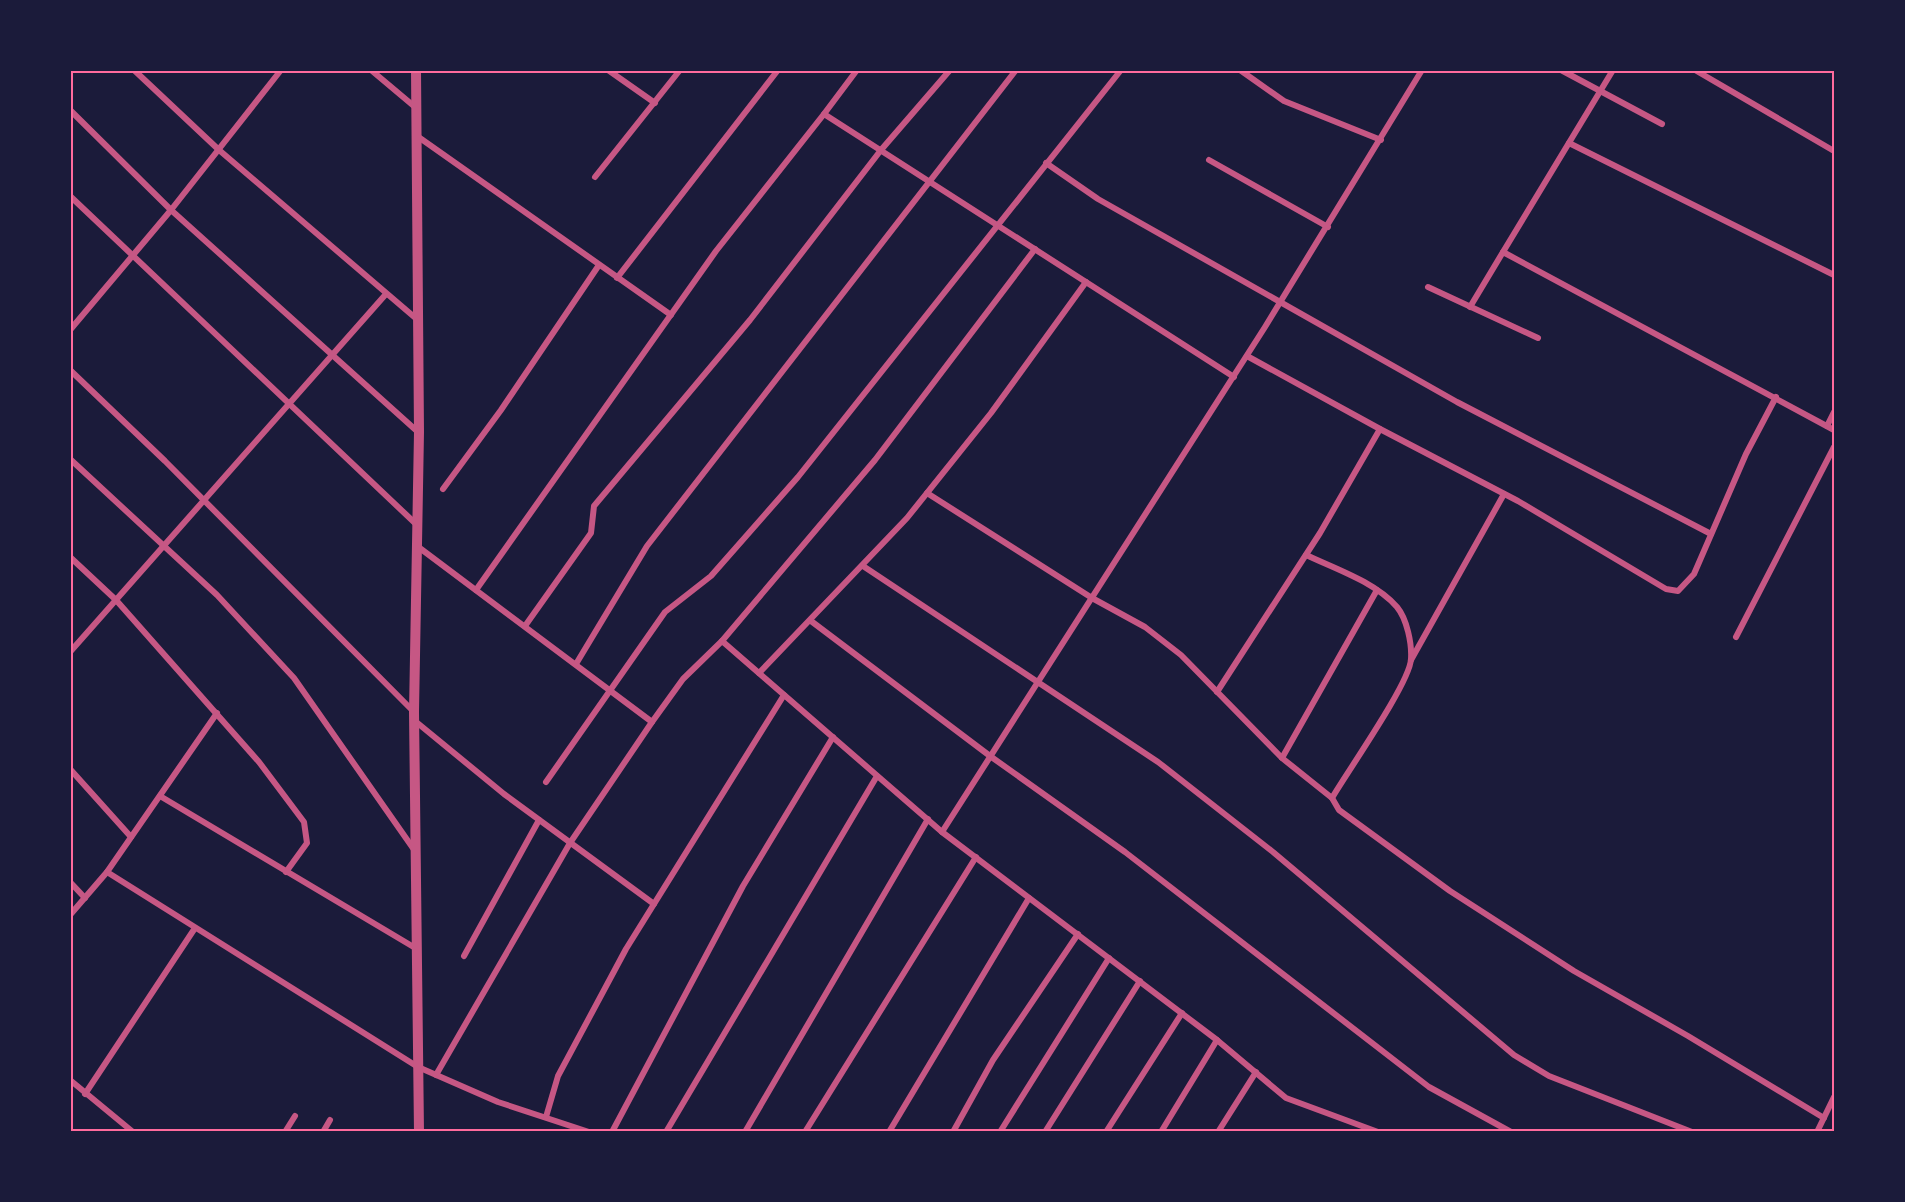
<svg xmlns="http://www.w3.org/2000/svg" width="1905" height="1202" font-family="Raleway,sans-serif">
	<rect width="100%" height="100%" fill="#1b1b3a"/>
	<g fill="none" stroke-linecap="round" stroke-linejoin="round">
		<g stroke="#c65784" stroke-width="6">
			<polyline points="134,70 219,150 419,321"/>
			<polyline points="371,70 415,107"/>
			<polyline points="608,70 655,103"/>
			<polyline points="1240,70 1284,101 1381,140"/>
			<polyline points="1561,70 1662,124"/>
			<polyline points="1695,70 1834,151"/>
			<polyline points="70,110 171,210 418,432"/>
			<polyline points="824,114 857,70"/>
			<polyline points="417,136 671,315"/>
			<polyline points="1569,143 1834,275"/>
			<polyline points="1209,160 1328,227"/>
			<polyline points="1046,163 1098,199 1457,402 1711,534"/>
			<polyline points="595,177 680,70"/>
			<polyline points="70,196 416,524"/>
			<polyline points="1503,252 1613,70"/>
			<polyline points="617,278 778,70"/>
			<polyline points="1428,287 1538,338"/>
			<polyline points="1470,307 1503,252 1834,430"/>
			<polyline points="70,330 171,210 281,70"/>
			<polyline points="1247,356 1380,429 1518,501 1666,589 1678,591 1694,574 1746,454 1776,397"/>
			<polyline points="70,370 165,461 414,712"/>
			<polyline points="1827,426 1834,412"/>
			<polyline points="70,459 217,595 294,678 415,851"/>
			<polyline points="443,489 501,410 599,265"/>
			<polyline points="927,493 1092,598 1145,627 1181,655 1282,758 1332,798 1339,810 1450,891 1574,971 1688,1036 1824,1118"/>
			<polyline points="417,546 652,722 683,679 722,641 942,832"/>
			<path d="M1306,555c30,14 69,27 91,52 10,12 15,37 14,52 -1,24 -64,113 -79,139"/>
			<polyline points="70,557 116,600 259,762 304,822 307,843 286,872"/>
			<polyline points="863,566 1158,762 1273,852 1514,1055 1549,1076 1692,1132"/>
			<polyline points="476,590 716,251 824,114 1234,377"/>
			<polyline points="811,621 990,756 1125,852 1429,1087 1511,1132"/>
			<polyline points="525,626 591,533 594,506 750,320 881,150 950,70"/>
			<polyline points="1736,637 1834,447"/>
			<polyline points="722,641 875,460 1035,249"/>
			<polyline points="70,652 386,294"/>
			<polyline points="1411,660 1504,494"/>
			<polyline points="576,664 647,546 1016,70"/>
			<polyline points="759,673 907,518 991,413 1086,282"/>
			<polyline points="1217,692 1320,533 1380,429"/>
			<polyline points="415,721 504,794 654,904"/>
			<polyline points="1282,758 1377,590"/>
			<polyline points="70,769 131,837"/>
			<polyline points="546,782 665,612 711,576 798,477 1121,70"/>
			<polyline points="160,796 417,949"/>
			<polyline points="107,872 418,1067 498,1102 589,1132"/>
			<polyline points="70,882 85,898"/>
			<polyline points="70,915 107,872 217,713"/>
			<polyline points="464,956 539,820"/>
			<polyline points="436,1075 570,843 652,722"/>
			<polyline points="70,1080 133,1132"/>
			<polyline points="85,1094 195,928"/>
			<polyline points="546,1117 558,1076 626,949 784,695"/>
			<polyline points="285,1132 295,1116"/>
			<polyline points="323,1132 330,1120"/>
			<polyline points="612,1132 743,886 833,737"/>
			<polyline points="666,1132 877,776"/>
			<polyline points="745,1132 928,819"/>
			<polyline points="805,1132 976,857"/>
			<polyline points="889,1132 1029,898"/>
			<polyline points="953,1132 993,1060 1078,934"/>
			<polyline points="1000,1132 1109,958"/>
			<polyline points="1045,1132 1140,981"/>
			<polyline points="1106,1132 1182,1013"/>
			<polyline points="1161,1132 1217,1040"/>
			<polyline points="1218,1132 1256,1072"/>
			<polyline points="1378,1132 1286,1098 1217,1040 942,832 1265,327 1422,70"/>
			<polyline points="1817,1132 1834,1097"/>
		</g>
		<polyline stroke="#c65784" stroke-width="10" points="416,70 419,432 414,712 419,1132"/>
	</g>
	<rect width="1905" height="1202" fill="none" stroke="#1b1b3a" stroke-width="144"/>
	<rect x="72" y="72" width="1761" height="1058" fill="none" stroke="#ff6b9d" stroke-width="2"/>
</svg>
